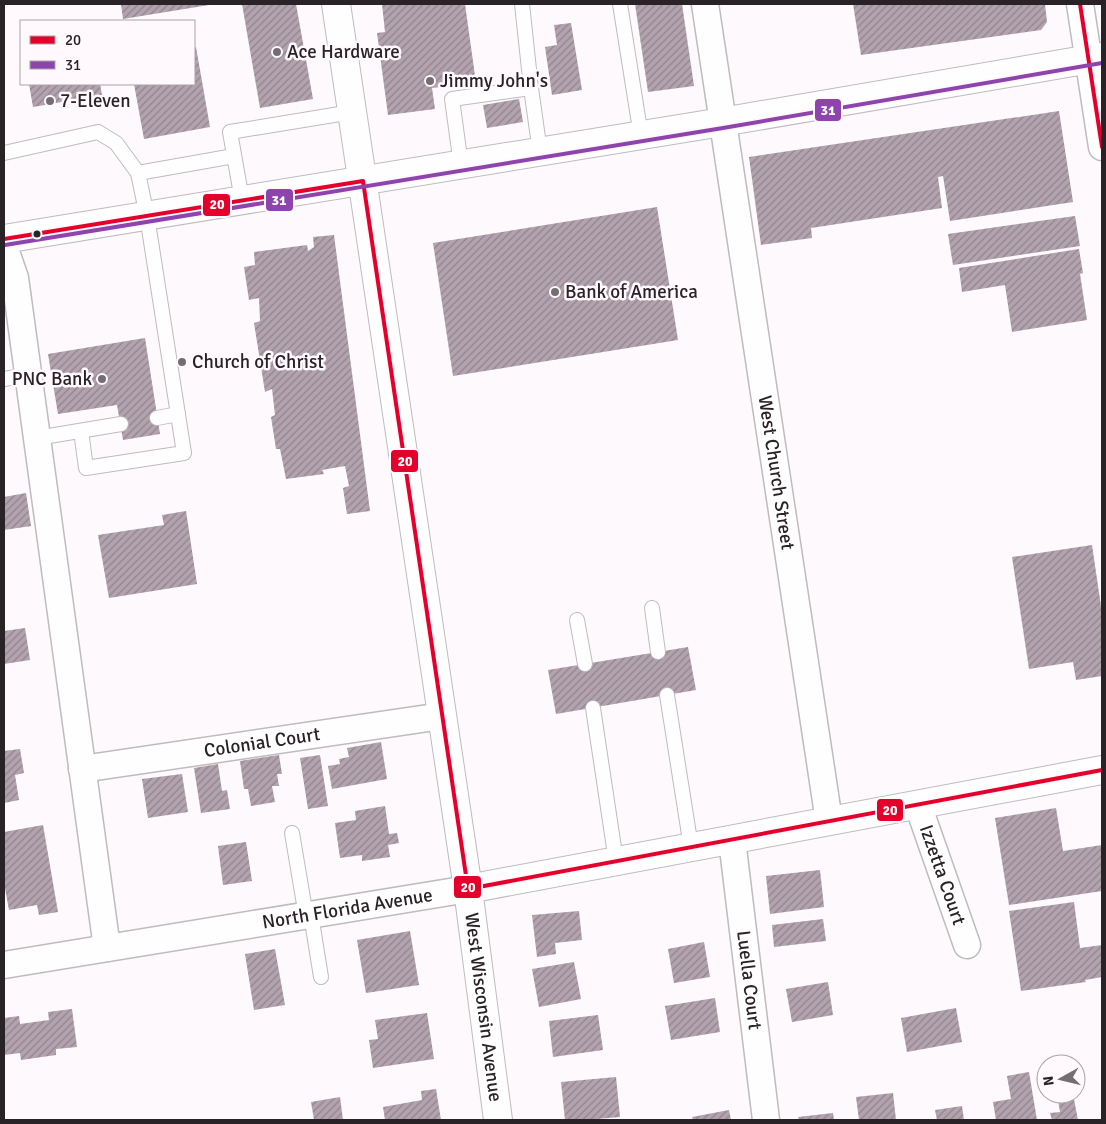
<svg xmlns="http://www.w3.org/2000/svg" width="1106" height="1124" font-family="Signika,sans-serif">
	<defs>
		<pattern id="building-hatch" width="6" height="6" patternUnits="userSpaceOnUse" patternTransform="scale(1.25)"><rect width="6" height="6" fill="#b2a3ae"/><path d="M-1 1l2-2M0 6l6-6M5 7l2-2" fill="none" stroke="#91848e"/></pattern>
	</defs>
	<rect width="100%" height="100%" fill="#fef9fc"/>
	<g fill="url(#building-hatch)">
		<polygon points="121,4 209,4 209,5 123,19"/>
		<polygon points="242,4 296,4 313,99 260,108"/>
		<polygon points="382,4 465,4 476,83 432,88 435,109 388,115 377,33 385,32"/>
		<polygon points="635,4 682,4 694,86 648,92"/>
		<polygon points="853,4 1045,4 1047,22 1041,30 861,55"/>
		<polygon points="571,23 582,90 552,95 545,47 557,45 554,25"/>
		<polygon points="196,47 210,127 144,139 134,84 194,84 194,48"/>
		<polygon points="29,84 100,84 102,95 33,107"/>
		<polygon points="519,99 523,122 487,128 483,105"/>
		<polygon points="1059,111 1073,202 950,221 943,176 938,177 942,208 811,228 812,238 761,245 749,157"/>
		<polygon points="657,207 678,340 453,376 433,243"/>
		<polygon points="1075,216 1080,246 953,265 948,234"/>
		<polygon points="334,235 370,511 347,514 343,488 349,486 345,466 322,470 324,474 286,479 280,449 276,449 271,417 275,415 272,389 265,392 254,323 260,321 259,298 249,300 244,267 255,265 254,252 307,245 308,251 314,247 313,237"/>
		<polygon points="1079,249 1083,273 1080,274 1087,320 1012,332 1005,285 962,292 959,268"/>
		<polygon points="145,338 160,434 123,440 117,405 58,414 48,354"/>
		<polygon points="26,493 31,526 4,530 4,497"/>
		<polygon points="186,511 197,584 109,598 98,535 164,525 162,515"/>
		<polygon points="1092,545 1102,613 1102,676 1076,680 1073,662 1029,669 1012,557"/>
		<polygon points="25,628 30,660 4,664 4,631"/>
		<polygon points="688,647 696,690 556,714 548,670"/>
		<polygon points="381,742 387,779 332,789 328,766 340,764 339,759 349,757 347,748"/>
		<polygon points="20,749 24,773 15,775 19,800 4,803 4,751"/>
		<polygon points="279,755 282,774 277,774 279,786 272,786 275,802 251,806 248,789 244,789 240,761"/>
		<polygon points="320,755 328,806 308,809 300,758"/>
		<polygon points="218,764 222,791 227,790 230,809 201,813 194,768"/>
		<polygon points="182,774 188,812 148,818 142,779"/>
		<polygon points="385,806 389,834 397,833 399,843 388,845 390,857 362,861 362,855 340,858 335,823 356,820 355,811"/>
		<polygon points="1056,808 1063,851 1102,845 1102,891 1009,905 995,818"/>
		<polygon points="43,825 58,912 39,915 37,905 9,910 4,883 4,832"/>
		<polygon points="246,842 252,881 223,885 218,846"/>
		<polygon points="820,870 824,907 770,914 766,876"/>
		<polygon points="1074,902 1080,948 1102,945 1102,977 1085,980 1086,982 1021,991 1009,911"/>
		<polygon points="579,911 582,940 555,943 556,954 537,957 532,915"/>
		<polygon points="823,919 826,941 774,947 772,925"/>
		<polygon points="410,931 419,985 366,993 357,940"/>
		<polygon points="704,942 710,977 674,983 668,949"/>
		<polygon points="275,949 285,1005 254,1010 245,954"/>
		<polygon points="574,962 581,999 539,1007 532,969"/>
		<polygon points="828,982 833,1015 792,1022 786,989"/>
		<polygon points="715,998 720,1032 671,1040 665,1006"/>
		<polygon points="956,1008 962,1042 907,1052 901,1018"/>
		<polygon points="72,1009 77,1047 56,1049 56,1055 21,1060 20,1053 4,1055 4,1018 19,1016 20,1024 49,1020 48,1012"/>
		<polygon points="427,1013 434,1059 373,1068 369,1040 378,1039 375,1020"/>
		<polygon points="598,1015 603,1050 553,1057 549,1021"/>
		<polygon points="1029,1072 1037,1120 996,1120 993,1102 1011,1099 1007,1076"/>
		<polygon points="616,1077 620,1117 585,1120 565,1120 561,1082"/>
		<polygon points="436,1089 441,1120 385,1120 383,1107 422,1100 421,1091"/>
		<polygon points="893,1093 896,1120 859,1120 856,1097"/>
		<polygon points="1057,1094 1073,1094 1078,1120 1052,1120 1050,1113 1060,1112"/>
		<polygon points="340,1097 343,1120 314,1120 311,1102"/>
		<polygon points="962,1106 964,1120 937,1120 935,1110"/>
		<polygon points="729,1110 731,1120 693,1120 692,1117"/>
		<polygon points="833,1113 834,1120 799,1120 798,1117"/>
	</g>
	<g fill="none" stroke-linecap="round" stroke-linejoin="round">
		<g stroke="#bfbbbe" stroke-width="16">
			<g id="service">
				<polyline points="522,4 531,88 540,152"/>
				<polyline points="620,4 641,136"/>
				<polyline points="4,153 98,132 116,143 138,173 147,216 184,453 86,468 81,431"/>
				<polyline points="461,165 452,99 531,88"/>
				<polyline points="138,173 234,156"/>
				<polyline points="242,200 230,132 352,112"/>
				<polyline points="4,379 28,375"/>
				<polyline points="157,418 178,414"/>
				<polyline points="37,438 121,424"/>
				<polyline points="652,608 658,652"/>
				<polyline points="577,620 585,664"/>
				<polyline points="667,695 691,847"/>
				<polyline points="593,708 616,861"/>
				<polyline points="292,833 306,916"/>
				<polyline points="311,915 321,977"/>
			</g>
		</g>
		<g stroke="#bfbbbe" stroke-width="29">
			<g id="minor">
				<path id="s1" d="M705,4l124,817"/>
				<polyline points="1080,4 1102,147"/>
				<polyline points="4,246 15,278 107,948"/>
				<path id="s2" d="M82,769l360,-53"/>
				<path id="s3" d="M918,805l49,140"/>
				<path id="s4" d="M732,840l34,280"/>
				<path id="s5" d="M4,965l464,-76"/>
			</g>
		</g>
		<g stroke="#bfbbbe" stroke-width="30">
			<g id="tertiary">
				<path id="s6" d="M336,4l132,885 30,231"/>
				<polyline points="468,889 1102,770"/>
			</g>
		</g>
		<g stroke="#bfbbbe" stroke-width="30">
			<polyline id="primary" points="4,239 722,122 1102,57"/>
		</g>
		<use href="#service" stroke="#fffeff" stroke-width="14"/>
		<use href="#minor" stroke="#fffeff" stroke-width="26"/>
		<use href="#tertiary" stroke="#fffeff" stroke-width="28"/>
		<use href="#primary" stroke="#fffeff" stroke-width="28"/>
		<g stroke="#fff8fc" stroke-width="8">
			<g id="bus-1">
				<polyline points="1080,4 1102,147"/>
				<polyline points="4,239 363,181 468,889 1102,770"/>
			</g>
		</g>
		<g stroke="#fff8fc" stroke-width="8">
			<polyline id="bus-2" points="5,245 723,128 1102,63"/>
		</g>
		<use href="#bus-1" stroke="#e4002b" stroke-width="4"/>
		<use href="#bus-2" stroke="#8e44ad" stroke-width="4"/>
	</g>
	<g fill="#746e72" stroke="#fff8fc" stroke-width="2">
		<circle cx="277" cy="52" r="5"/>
		<circle cx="430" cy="81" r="5"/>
		<circle cx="50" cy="101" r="5"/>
		<circle cx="555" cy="292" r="5"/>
		<circle cx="182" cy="362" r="5"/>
		<circle cx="102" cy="379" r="5"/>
	</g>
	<circle fill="#292327" stroke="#fff8fc" stroke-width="2" cx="37" cy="234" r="4.5"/>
	<g text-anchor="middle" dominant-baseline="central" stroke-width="5" stroke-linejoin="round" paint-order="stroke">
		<g font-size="19" fill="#292327" stroke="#fff8fc" text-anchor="start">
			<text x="287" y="52">Ace Hardware</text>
			<text x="440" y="81">Jimmy John's</text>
			<text x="60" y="101">7-Eleven</text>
			<text x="565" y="292">Bank of America</text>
			<text x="192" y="362">Church of Christ</text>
			<text x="92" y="379" text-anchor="end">PNC Bank</text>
		</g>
		<g font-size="19" fill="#292327" stroke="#fff8fc">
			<text stroke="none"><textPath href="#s1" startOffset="474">West Church Street</textPath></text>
			<text stroke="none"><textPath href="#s2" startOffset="182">Colonial Court</textPath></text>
			<text stroke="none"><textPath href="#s3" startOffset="74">Izzetta Court</textPath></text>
			<text stroke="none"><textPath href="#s5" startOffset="348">North Florida Avenue</textPath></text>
			<text stroke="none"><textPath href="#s4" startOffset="141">Luella Court</textPath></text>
			<text stroke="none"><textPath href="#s6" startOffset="1014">West Wisconsin Avenue</textPath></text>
		</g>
	</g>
	<g stroke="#fff8fc" stroke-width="2">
		<rect x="814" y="98" width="28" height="24" rx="5" fill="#8e44ad"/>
		<rect x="265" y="188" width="29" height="24" rx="5" fill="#8e44ad"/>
		<rect x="202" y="193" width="29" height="24" rx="5" fill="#e4002b"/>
		<rect x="390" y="449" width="29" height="24" rx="5" fill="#e4002b"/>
		<rect x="876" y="798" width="28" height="24" rx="5" fill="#e4002b"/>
		<rect x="453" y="875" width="29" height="24" rx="5" fill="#e4002b"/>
	</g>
	<g font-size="14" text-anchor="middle" font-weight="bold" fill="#fff">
		<text x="828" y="115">31</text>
		<text x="279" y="205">31</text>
		<text x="217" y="209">20</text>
		<text x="405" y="466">20</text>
		<text x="890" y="815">20</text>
		<text x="468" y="892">20</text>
	</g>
	<rect width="1106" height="1124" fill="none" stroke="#292327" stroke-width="10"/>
	<rect x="20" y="20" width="175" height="65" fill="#fff8fc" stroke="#a9a3a7"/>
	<rect x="30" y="36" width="25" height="8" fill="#e4002b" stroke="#a9a3a7"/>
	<text x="65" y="45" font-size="15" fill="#292327">20</text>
	<rect x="30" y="61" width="25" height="8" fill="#8e44ad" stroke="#a9a3a7"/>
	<text x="65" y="70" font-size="15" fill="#292327">31</text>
	<g transform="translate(1061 1079) rotate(262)"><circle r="24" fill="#fff8fc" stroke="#a9a3a7"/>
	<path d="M0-4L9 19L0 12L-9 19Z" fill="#746e72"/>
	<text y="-8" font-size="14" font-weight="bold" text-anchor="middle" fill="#292327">N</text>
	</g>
</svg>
